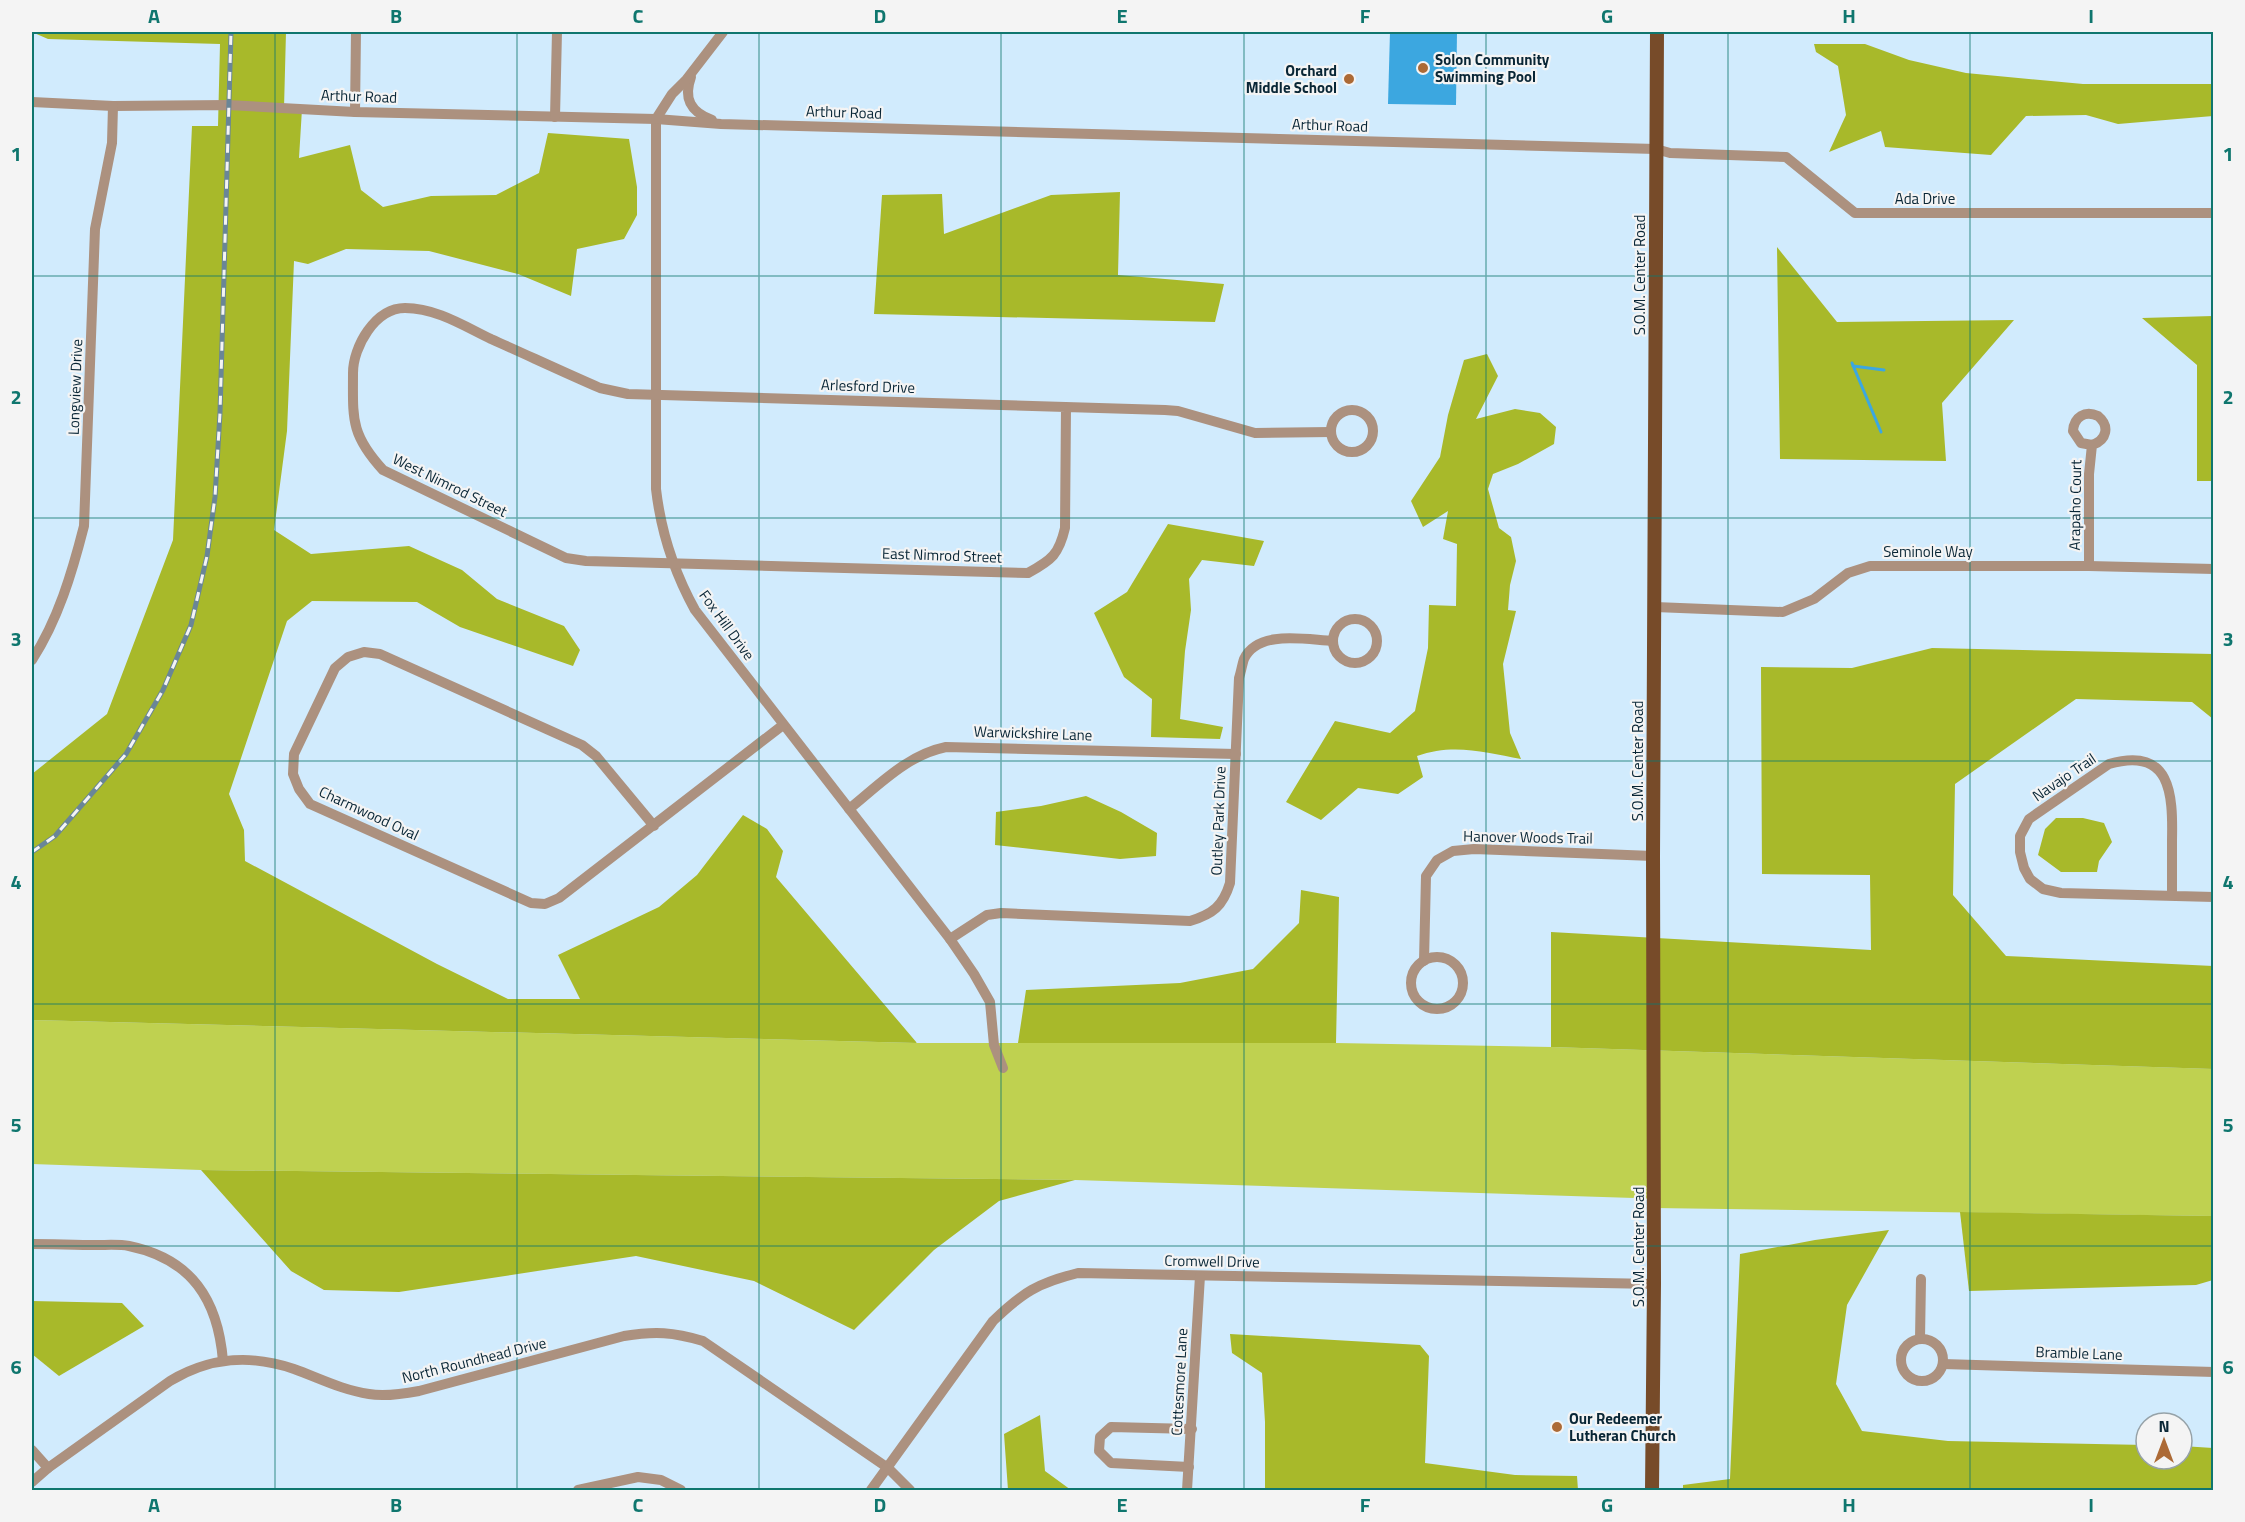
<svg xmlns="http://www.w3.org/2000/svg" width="2245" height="1522" font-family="'Titillium Web',sans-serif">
	<rect width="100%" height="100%" fill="#d1ebfd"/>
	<polygon fill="#bfd150" points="32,1020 917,1043 1336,1043 1551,1047 2214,1069 2213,1216 1654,1208 1654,1199 1634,1198 1075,1180 201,1170 32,1164"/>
	<g fill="#a8b92a">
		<polygon points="32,32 286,32 284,108 302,109 299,158 350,145 361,190 383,207 431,196 496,195 539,173 548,133 629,139 637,187 637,215 624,239 577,249 571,296 518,274 429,251 346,249 308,264 294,261 287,431 274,530 311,554 409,546 462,570 497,599 564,626 580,650 573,666 460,627 417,602 312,601 287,621 229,794 244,830 245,861 437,964 508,999 580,999 558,955 659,907 697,875 743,815 767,829 783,851 776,877 917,1043 32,1020 32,774 107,714 173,540 192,126 218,126 220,44 48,39"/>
		<polygon points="1814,44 1865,44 1909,60 1966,73 2083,84 2213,84 2213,116 2118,124 2086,115 2026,116 1991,155 1885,147 1881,131 1829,152 1846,115 1838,66 1816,52"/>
		<polygon points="1120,192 1118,275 1224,284 1215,322 874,314 882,195 942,194 944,234 1051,195"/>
		<polygon points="1777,247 1837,322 2014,320 1942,403 1946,461 1780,459"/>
		<polygon points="2213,316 2213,481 2197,481 2197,365 2142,318"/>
		<path d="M1487,354l11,22 -22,43 39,-10 25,4 16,14 -2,17 -36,20 -25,10 -5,15 11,39 12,9 5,24 -6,24 -2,25 8,1 -13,53 7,69 11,26c-35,-7 -69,-16 -104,-3l6,21 -25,17 -40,-6 -37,32 -35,-18 49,-81 55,12 25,-22 13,-63 1,-43 27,1 1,-62 -14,-5 5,-28 -25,16 -12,-26 29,-44 8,-42 16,-55z"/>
		<polygon points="1168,524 1264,541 1254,566 1202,560 1189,579 1191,610 1185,651 1180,719 1223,727 1220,739 1151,737 1152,699 1124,677 1094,613 1127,592"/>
		<polygon points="1932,648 2213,654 2213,719 2192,702 2076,699 1955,784 1953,895 2006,956 2213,966 2213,1069 1551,1047 1551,932 1871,950 1870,875 1762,874 1761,667 1852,668"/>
		<polygon points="1086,796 1121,812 1157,833 1156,856 1120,859 995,845 996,812 1041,806"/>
		<polygon points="2056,818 2083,818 2104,823 2112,842 2099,861 2097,872 2061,872 2038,855 2045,829"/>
		<polygon points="1301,890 1339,897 1336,1043 1018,1043 1026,990 1180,983 1253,969 1299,923"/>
		<polygon points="201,1170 1075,1180 999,1201 934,1250 854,1330 754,1281 636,1256 399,1292 324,1290 291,1271"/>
		<polygon points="1960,1212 2213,1216 2213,1280 2196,1285 1969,1291"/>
		<polygon points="1889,1230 1847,1305 1836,1384 1862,1431 1948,1441 2146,1445 2146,1459 2182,1459 2182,1446 2213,1448 2213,1490 2001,1490 1942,1488 1903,1490 1683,1490 1683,1485 1730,1479 1740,1254 1815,1240"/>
		<polygon points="32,1301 122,1303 144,1326 59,1376 32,1354"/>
		<polygon points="1230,1334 1420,1345 1429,1356 1425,1463 1515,1475 1577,1476 1578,1490 1265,1490 1265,1422 1262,1373 1232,1353"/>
		<polygon points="1040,1415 1045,1471 1071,1490 1008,1490 1004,1434"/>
	</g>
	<polygon fill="#3ca7e0" points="1390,32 1457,32 1456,105 1388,104"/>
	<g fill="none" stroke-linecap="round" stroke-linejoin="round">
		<g stroke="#3ca7e0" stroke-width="3">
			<polyline points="1852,363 1881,432"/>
			<polyline points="1853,366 1884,370"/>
		</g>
		<g stroke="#ac917f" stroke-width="10">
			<path d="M691,77c-8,22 0,35 21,43"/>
			<polyline points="32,102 113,106 228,105 355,112 656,119 721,124 1656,149 1670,153 1786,157 1855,213 2214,213"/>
			<polyline points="355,112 356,32"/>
			<polyline points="555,117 557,32"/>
			<path d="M656,119v370c5,43 18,83 39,121l255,329 24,35 16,28 4,43 9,23"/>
			<polyline points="656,119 672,94 686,80 723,32"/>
			<path d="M1066,407l-1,121c-6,26 -13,32 -37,45l-442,-12 -20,-3 -183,-88c-33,-36 -30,-52 -30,-97 0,-26 22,-65 52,-65 31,0 59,18 86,31 36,16 72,33 109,49l28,6 537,16 13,1 77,22 76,-1"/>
			<circle cx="1352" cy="431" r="21"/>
			<path d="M2089,566v-92l3,-29c15,-5 18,-19 6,-29 -13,-6 -24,1 -25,15l8,12 11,2"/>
			<polyline points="1655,607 1783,612 1814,599 1848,573 1870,566 2089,566 2214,569"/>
			<circle cx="1355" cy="641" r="22"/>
			<path d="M32,660c26,-40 40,-87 52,-134l11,-297 17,-86 1,-37"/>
			<path d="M849,809c30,-24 58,-54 97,-62l290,7"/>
			<polyline points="654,826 596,756 582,745 380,654 364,652 348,657 335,668 294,754 293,774 299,789 310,804 531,903 545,904 559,898 783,725"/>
			<path d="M2172,896c0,-19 0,-37 0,-56 1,-46 -1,-94 -63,-76l-80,55 -9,17v16l4,16 6,11 13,10 18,4 153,4"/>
			<path d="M950,939l37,-24 14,-2 189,8c23,-7 33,-15 40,-38l9,-205c2,-6 3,-13 5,-19 14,-30 63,-19 89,-18"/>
			<circle cx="1437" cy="983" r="26"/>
			<polyline points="1424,961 1426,876 1437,860 1453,851 1474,849 1653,856"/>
			<path d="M32,1244c21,0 43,1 65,1 10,0 22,-1 32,1 63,13 89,54 94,115"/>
			<circle cx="1922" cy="1360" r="21"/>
			<polyline points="1920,1339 1921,1279"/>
			<polyline points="1943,1364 2214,1372"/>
			<polyline points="32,1450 48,1468"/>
			<polyline points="1189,1467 1111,1463 1099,1451 1100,1437 1111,1427 1192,1429"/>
			<path d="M32,1482l16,-14 122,-87c40,-24 80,-27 124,-12 25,9 48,21 75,25 16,3 34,0 50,-3l205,-55c31,-5 49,-4 79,5l185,127 22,22"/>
			<polyline points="578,1490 638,1477 661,1480 681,1490"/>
			<path d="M871,1490l122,-169c30,-29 45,-38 85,-48l576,11"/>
			<polyline points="1187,1490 1200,1276"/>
		</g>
		<polyline stroke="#774b29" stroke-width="14" points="1652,1490 1654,1284 1653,856 1657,32"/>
		<g stroke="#6a8697" stroke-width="5">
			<polyline id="rail" points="32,852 55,836 126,754 163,690 191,625 207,556 215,497 220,413 231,32"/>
		</g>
		<use href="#rail" stroke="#f4f4f4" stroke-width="3" stroke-dasharray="9" stroke-linecap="butt"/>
	</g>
	<path fill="none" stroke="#0f766e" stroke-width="1.5" stroke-opacity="0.55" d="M275,32v1458M517,32v1458M759,32v1458M1001,32v1458M1244,32v1458M1486,32v1458M1728,32v1458M1970,32v1458M32,276h2182M32,518h2182M32,761h2182M32,1004h2182M32,1246h2182"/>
	<g fill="#ac6a36" stroke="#f4f4f4" stroke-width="2">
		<circle cx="1423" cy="68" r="6"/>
		<circle cx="1349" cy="79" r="6"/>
		<circle cx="1557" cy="1427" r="6"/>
	</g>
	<g text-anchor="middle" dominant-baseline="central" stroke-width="4.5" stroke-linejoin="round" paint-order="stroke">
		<g font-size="15" font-weight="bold" fill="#092636" stroke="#f4f4f4" text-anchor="start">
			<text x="1435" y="59">Solon Community<tspan x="1435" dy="17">Swimming Pool</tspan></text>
			<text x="1337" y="70" text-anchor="end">Orchard<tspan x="1337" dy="17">Middle School</tspan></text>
			<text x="1569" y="1418">Our Redeemer<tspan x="1569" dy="17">Lutheran Church</tspan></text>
		</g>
		<g font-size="15" fill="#092636" stroke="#f4f4f4">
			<text transform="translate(359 96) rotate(2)">Arthur Road</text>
			<text transform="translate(844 112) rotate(2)">Arthur Road</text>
			<text transform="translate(1330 125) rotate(2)">Arthur Road</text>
			<text x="1925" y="198">Ada Drive</text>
			<text transform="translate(1639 275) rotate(-90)">S.O.M. Center Road</text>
			<text transform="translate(868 386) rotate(2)">Arlesford Drive</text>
			<text transform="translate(75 387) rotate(-88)">Longview Drive</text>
			<text transform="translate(450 485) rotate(26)">West Nimrod Street</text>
			<text transform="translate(2075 505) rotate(-89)">Arapaho Court</text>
			<text x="1928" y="551">Seminole Way</text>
			<text transform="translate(942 555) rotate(2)">East Nimrod Street</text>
			<text transform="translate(727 625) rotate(54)">Fox Hill Drive</text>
			<text transform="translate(1033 733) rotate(2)">Warwickshire Lane</text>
			<text transform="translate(1637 761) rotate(-90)">S.O.M. Center Road</text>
			<text transform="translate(2064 777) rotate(-34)">Navajo Trail</text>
			<text transform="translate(369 813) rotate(25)">Charmwood Oval</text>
			<text transform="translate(1218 821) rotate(-88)">Outley Park Drive</text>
			<text transform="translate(1528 837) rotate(1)">Hanover Woods Trail</text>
			<text transform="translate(1638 1247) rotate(-90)">S.O.M. Center Road</text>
			<text transform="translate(1212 1261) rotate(1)">Cromwell Drive</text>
			<text transform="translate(2079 1353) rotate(2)">Bramble Lane</text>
			<text transform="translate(474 1360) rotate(-14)">North Roundhead Drive</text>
			<text transform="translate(1179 1382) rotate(-87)">Cottesmore Lane</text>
		</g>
	</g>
	<rect width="2245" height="1522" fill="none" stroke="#f4f4f4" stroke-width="66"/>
	<g transform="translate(2164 1441)"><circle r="28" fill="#f4f4f4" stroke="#96a2a8" stroke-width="1.5"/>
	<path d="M0-4.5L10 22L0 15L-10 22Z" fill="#ac6a36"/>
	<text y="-9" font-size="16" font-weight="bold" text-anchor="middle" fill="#092636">N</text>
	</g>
	<rect x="33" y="33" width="2179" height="1456" fill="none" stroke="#0f766e" stroke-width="2"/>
	<g font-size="20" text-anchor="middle" font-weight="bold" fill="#0f766e">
		<text x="154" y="23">A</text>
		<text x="396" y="23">B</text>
		<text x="638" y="23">C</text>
		<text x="880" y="23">D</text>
		<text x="1122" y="23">E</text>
		<text x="1365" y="23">F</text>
		<text x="1607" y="23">G</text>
		<text x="1849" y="23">H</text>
		<text x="2091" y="23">I</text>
		<text x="16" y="161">1</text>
		<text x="2228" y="161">1</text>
		<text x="16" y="404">2</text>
		<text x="2228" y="404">2</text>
		<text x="16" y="646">3</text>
		<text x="2228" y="646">3</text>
		<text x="16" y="889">4</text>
		<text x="2228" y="889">4</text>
		<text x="16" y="1132">5</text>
		<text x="2228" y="1132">5</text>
		<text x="16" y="1374">6</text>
		<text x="2228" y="1374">6</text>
		<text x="154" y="1512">A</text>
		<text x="396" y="1512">B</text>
		<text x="638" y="1512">C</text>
		<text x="880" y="1512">D</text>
		<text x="1122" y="1512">E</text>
		<text x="1365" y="1512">F</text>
		<text x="1607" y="1512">G</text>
		<text x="1849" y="1512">H</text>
		<text x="2091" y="1512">I</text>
	</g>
</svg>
